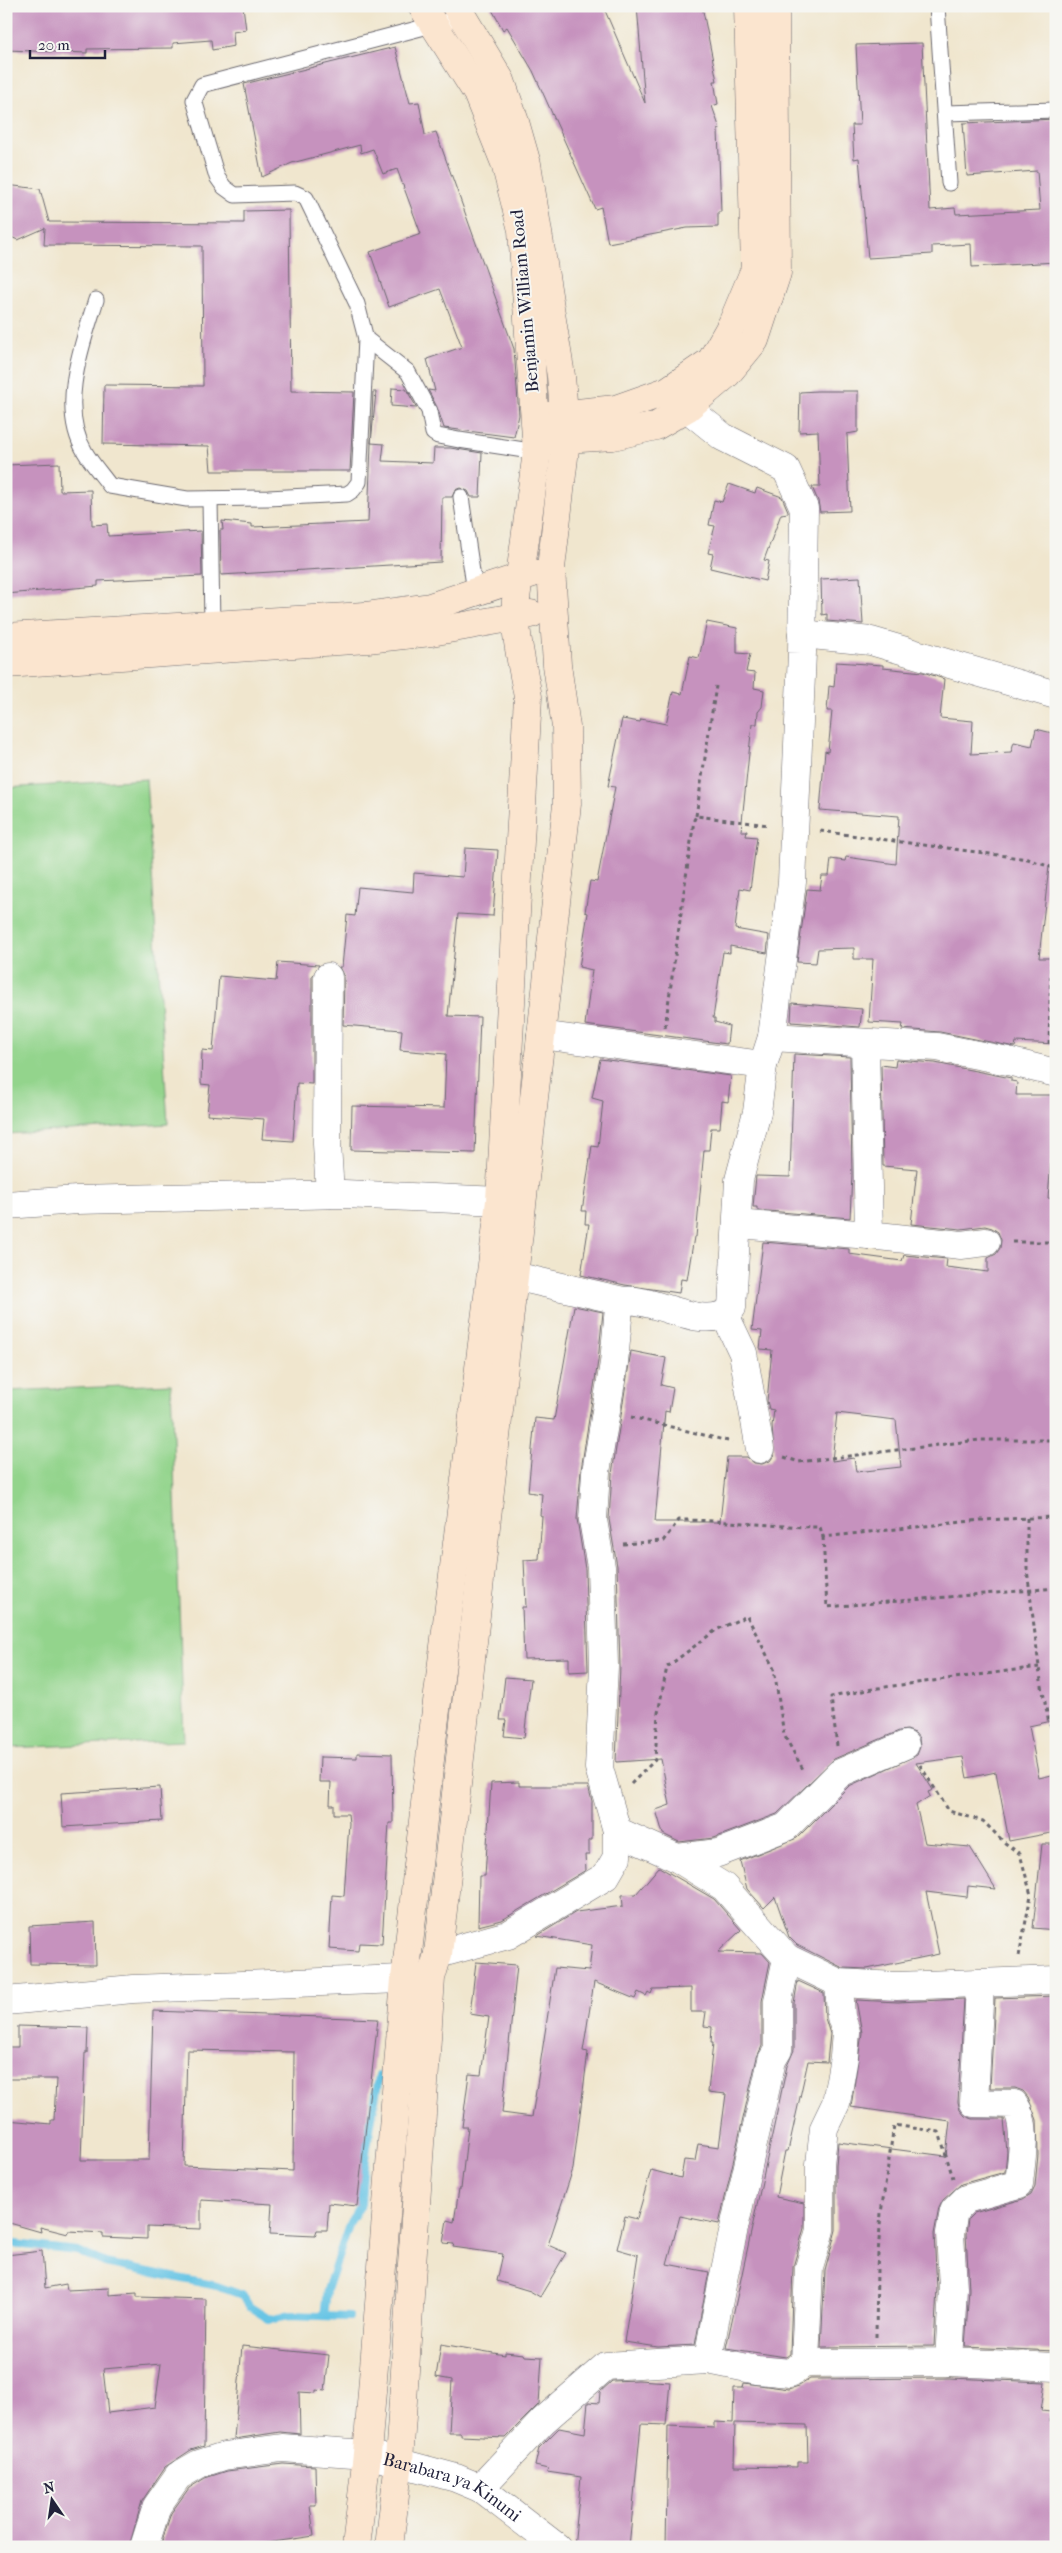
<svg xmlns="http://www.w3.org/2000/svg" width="1062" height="2553" font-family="'IM FELL French Canon',serif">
	<rect width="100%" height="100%" fill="#f6f6f2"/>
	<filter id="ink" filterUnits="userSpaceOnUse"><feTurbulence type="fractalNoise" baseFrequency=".02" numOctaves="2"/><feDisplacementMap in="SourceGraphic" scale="10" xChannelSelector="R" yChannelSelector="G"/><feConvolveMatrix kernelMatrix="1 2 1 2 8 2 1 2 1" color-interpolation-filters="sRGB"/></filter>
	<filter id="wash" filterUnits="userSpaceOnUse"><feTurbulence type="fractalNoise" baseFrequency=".0096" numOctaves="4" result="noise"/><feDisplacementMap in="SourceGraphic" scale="20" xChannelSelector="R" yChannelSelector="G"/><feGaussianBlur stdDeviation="1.12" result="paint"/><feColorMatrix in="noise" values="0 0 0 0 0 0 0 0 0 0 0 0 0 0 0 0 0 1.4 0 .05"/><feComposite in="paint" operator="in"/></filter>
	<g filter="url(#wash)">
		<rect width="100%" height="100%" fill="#f0e6ce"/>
		<g fill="#93d48c" stroke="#5a7b64">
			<polygon points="146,779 168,1124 6,1134 6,788"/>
			<polygon points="171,1384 184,1741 6,1748 6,1391"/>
		</g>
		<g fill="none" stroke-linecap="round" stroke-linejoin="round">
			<g stroke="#67c5e5" stroke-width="8">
				<polyline points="6,2243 77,2251 105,2263 217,2286 242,2295 250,2307 269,2319 289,2315 349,2317"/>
				<polyline points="324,2316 327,2290 350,2222 361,2204 363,2171 379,2076"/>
			</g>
		</g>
		<g id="blocks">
			<g fill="#c692be" fill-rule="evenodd">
				<polygon points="6,6 243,6 246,30 233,32 234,46 212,50 211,40 173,43 173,48 87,49 87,53 6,50"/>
				<polygon points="490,6 603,6 645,103 637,6 702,6 717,81 714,81 718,104 712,106 720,129 718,130 721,212 718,212 718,227 687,228 608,243 601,207 595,209 533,71 507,27 503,30"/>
				<polygon points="922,43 930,210 955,208 956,214 1040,210 1037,171 967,176 963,123 1056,119 1056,262 972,267 971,244 932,246 932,254 868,258 859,158 854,159 852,125 860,125 856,45"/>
				<polygon points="395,47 410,103 419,102 425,135 436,132 514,349 519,415 514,437 444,428 437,407 428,390 435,391 427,359 462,347 440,289 389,307 370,252 421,234 397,169 383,174 373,149 361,153 360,145 292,163 262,177 244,84"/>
				<polygon points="6,185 40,189 49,222 244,223 244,211 289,210 291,391 354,392 350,471 211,471 209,446 103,444 104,385 203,386 202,246 44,245 45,228 18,240 6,235"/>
				<polygon points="392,388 406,389 417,408 391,406"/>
				<polygon points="817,391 858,391 858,432 847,434 850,511 820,512 818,501 812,487 820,487 818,431 799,432 800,392"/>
				<polygon points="373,392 376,392 371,443 384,444 382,461 433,463 434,448 450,448 482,453 480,497 471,497 468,491 460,488 455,490 452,497 442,497 441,562 221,575 220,530 223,530 222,521 252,524 252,527 368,522"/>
				<polygon points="59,463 60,491 91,490 92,525 107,524 108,536 201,531 202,576 98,581 98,586 6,594 6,465"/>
				<polygon points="729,484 755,493 757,488 782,497 788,511 788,513 781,514 764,560 769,561 765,581 710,568 713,554 708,553 715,526 709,525 714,500 722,502"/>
				<polygon points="860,577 863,624 827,621 827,614 822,615 821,579"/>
				<polygon points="707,622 737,628 737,653 750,654 746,672 755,673 754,688 764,690 762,707 758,712 757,724 752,724 741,831 747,831 746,836 757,837 750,890 740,888 735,929 769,935 767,953 730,946 730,953 723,952 713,1018 715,1018 715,1022 729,1026 727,1044 585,1025 592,970 579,967 588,913 585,912 590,881 597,882 615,787 608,786 622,719 640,722 641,719 666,724 673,692 682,694 690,656 699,658"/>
				<polygon points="836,662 883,665 883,668 923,672 944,679 940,718 973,721 971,754 1011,752 1014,742 1032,746 1036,729 1056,734 1056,867 1049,866 1039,958 1056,958 1056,1044 1016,1042 1015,1047 940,1032 902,1029 903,1024 869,1022 873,959 854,959 854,948 818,949 816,963 797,962 807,889 820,890 822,876 829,876 831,859 845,861 846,857 896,864 899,816 820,810 825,751 828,752 832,711 827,711 829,686 834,687"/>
				<polygon points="465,848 498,850 493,916 458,914 448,1016 480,1017 475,1153 351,1150 352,1106 444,1108 446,1054 400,1050 402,1030 343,1025 344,977 339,967 342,967 347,915 355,916 358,887 413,892 414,873 463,877"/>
				<polygon points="278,962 319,965 312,977 312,1084 297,1083 293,1141 262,1139 264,1119 207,1115 210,1085 201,1084 202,1050 213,1051 219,976 276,981"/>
				<polygon points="792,1003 862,1009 860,1027 791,1022"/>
				<polygon points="794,1054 850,1057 852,1174 850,1218 757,1210 757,1207 753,1207 756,1176 790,1177"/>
				<polygon points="600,1059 731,1076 728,1102 722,1101 720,1128 711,1128 709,1150 704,1150 696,1237 694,1237 687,1280 681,1279 679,1293 625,1285 581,1275 589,1224 585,1224 586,1211 582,1211 592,1146 598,1147 603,1101 592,1098"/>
				<path d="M896,1060l39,3 76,15v3l6,1 -1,13h40v66h-5l-3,37 8,1v521l-27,6 10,52 17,-4v58l-47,9 -13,-69 -29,6 -4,-21 -47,6 17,27 -5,2 2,4 -14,9 9,38 45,4 26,42 -28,-3 -1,11 -41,-5 13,62 -72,15 -24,-1 -46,-23 -8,-8 -14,-40 -11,11 -17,-19 -7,-28 57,-23 52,-52 68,-31 3,-8 -1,-9 -4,-5 -8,-3 -8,1 -65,28 -57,55 -63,24 -35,4 -16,-8 -7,-24 14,-5 -9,-46 -45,3 4,-96 -3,-100 -8,-47 3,-45 19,-123 35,7 -5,27 12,3 -4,24 -4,-1 -10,111h65l7,-65h20l7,6 8,1 8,-3 4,-6 -2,-29 2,-16 -5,-1 -2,-8 5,-51 -12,-1 2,-18 -10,-1 11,-88 86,7v5l53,7 2,-6 43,4 -1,8 42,5v-14l8,-4 4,-6 1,-8 -3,-8 -6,-4 -7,-2 -24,3 -50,-5 6,-55 -34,-3 -2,-101 14,2zM837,1413l59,7 5,47 -45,5 -2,-14 -22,3z"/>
				<polygon points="574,1306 603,1312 598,1361 581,1470 577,1519 585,1569 588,1671 569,1672 569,1658 524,1659 522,1607 526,1607 524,1560 539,1559 542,1516 540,1515 542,1494 528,1492 535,1418 554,1420"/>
				<polygon points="505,1677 531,1679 524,1738 504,1736 506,1720 500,1720"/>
				<polygon points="357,1753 392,1754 393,1823 389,1823 382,1944 359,1943 358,1951 329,1949 332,1895 344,1896 349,1823 348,1814 334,1814 334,1805 330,1805 331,1782 319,1782 320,1757 357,1758"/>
				<polygon points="519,1782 519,1786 588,1786 592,1801 592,1840 589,1840 589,1855 585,1855 586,1870 502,1920 478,1926 479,1876 485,1876 491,1783"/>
				<polygon points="160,1787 162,1821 63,1827 61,1793"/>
				<polygon points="1042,1844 1056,1844 1056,1930 1033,1928"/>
				<polygon points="659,1867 714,1899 741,1930 718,1952 762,1953 770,1962 762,2001 762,2046 757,2057 719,2224 680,2216 667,2264 709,2272 695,2345 658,2347 624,2342 638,2255 617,2249 625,2216 637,2219 651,2170 681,2178 684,2160 695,2161 698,2144 719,2147 726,2094 708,2092 713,2043 711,2043 712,2027 704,2026 706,2012 691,2012 691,1988 653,1989 651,1994 648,1992 646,1996 638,1992 635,1999 594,1982 583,2051 588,2052 573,2169 548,2245 566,2253 540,2297 530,2291 497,2281 503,2254 453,2247 454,2244 443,2243 447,2220 454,2222 459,2189 461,2189 468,2127 462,2127 469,2074 481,2075 489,2017 470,2014 476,1962 517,1965 502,2113 532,2117 555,1968 589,1971 592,1945 537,1936 576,1912 623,1906 622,1895 636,1894"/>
				<polygon points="95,1922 96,1965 30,1964 29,1926"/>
				<polygon points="798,1981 824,1993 825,2018 830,2034 827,2062 808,2061 788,2151 785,2151 776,2197 804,2203 804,2228 793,2267 790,2354 786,2357 726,2348 787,2066 794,2050 794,2003"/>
				<polygon points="1056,1996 1054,2174 1056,2174 1056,2351 965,2347 969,2289 966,2234 968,2219 974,2213 1023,2199 1031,2194 1035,2186 1038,2155 1037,2120 1028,2097 1023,2091 1015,2088 990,2088 995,1998"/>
				<polygon points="964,1999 958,2102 960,2110 965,2116 973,2119 1004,2119 1007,2152 1005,2172 961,2184 943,2200 939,2208 934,2234 937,2288 934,2346 821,2347 825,2271 836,2230 836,2165 838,2142 946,2156 950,2121 851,2107 862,2033 856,2000 898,2002"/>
				<path d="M153,2011l225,8 -21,187 -28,-3 -2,27h-10l-2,6 -45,-2 2,-30 -71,-4v29l-54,-2v12l-44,-2v-4l-34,-2 -1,3 -28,-7 1,5 -35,-10 1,-102 44,4v-4h3l2,-41h-50v-32h12v-21l70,2 -1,25h-2l-4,107h68zM187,2050l107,2 -1,119 -109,-5z"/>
				<path d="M42,2251l3,37 21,-4 1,6 42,-2v7l28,-2v4l69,2 -2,147 -13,4 -26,17 -23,34 -13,46h-123v-292zM161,2364l-6,43 -47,6 -5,-44z"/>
				<polygon points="441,2344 505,2355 505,2352 524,2354 525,2356 542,2357 539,2404 505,2438 461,2436 461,2433 449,2433 452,2380 436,2377"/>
				<polygon points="242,2346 329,2355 325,2391 316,2390 316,2393 299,2392 300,2434 280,2432 234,2439"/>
				<path d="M949,2378l96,4 -4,29 10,1 -1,9 6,1v125h-52l-25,-3v3h-313l2,-121 46,2v-6l19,1 1,-35h9l1,-5 45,6 10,-3 11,-7zM735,2423l72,2 1,37h-11v5l-63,-1z"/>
				<polygon points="638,2380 670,2382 666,2425 641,2424 629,2547 574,2547 581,2477 547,2472 548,2469 535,2466 539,2448 559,2428 585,2433 588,2402 599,2403 600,2392 612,2381"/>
				<polygon points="283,2464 315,2466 316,2505 310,2505 314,2536 239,2547 160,2547 171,2513 189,2488 205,2478 227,2471"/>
			</g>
		</g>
	</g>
	<g filter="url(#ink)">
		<use href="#blocks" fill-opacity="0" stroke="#6a676e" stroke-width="1"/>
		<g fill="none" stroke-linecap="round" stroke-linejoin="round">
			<g stroke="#6a676e" stroke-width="17">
				<g id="lane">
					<polyline points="937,6 949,183"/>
					<polyline points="463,17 202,85 194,100 217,177 224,187 235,195 295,193 306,198 357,304 366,339 408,372 429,411 433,433 438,436 459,440 537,452"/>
					<polyline points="945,113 1056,110"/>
					<path d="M96,300c-14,45 -38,108 -11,152 7,12 17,23 25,34l77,13 81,-1 79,-4 6,-4 6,-8 7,-143"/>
					<polyline points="461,497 475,592"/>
					<polyline points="210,499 212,625"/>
				</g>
			</g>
			<g stroke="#6a676e" stroke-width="29">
				<g id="street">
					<polyline points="802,634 871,641 1056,695"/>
					<polyline points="328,977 327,1144 330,1194"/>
					<polyline points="541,1035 763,1065 772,1037 792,882 802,653 804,508 786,469 723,437 687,408 674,389"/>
					<polyline points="772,1037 937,1047 1008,1061 1056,1073"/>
					<polyline points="865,1043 869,1235 961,1245 986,1242"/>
					<polyline points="6,1205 77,1200 344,1194 500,1201"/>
					<polyline points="737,1224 869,1235"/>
					<polyline points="514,1276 623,1301"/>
					<polyline points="725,1315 743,1353 760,1449"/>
					<polyline points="617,1831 677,1858 718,1853 786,1827 840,1773 905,1745"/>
					<polyline points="677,1858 724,1887 787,1958 839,1983 897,1986 1056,1980"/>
					<path d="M438,1954l70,-19 98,-59 11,-19v-26l-18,-63 5,-102 -3,-99 -8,-47 3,-48 18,-109 5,-56 4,-6c31,-5 85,34 109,7l7,-128 18,-68 6,-47"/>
					<polyline points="6,2001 133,1989 429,1978"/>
					<path d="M708,2360c17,-101 42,-200 64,-300l6,-10v-49l9,-43"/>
					<polyline points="949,2362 1056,2367"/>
					<polyline points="805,2363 809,2268 820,2230 820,2164 824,2128 836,2103 844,2057 846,2032 841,2017 839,1983"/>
					<path d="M480,2488l63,-67 63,-55 102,-6 49,10 33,3 15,-10 144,-1 4,-74 -3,-55 4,-22 12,-12 53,-15c2,-25 10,-59 -5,-80l-40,-1 6,-119"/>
					<path id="s1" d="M144,2547l13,-41 21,-30 21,-12 25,-8 58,-8 85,6 89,24 24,10 77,59"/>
				</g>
			</g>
			<g stroke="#6a676e" stroke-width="29">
				<g id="secondary">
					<polyline points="548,416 616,409 667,391 711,361 732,324 755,269 748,6"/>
					<polyline points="548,440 613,436 656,426 687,408 727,374 755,340 777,273 775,6"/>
					<polyline points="6,637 365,616 430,607 533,573"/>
					<polyline points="6,664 367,639 431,632 531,614"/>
					<path d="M356,2547l11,-93 38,-475 27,-237 68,-541 28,-504c-7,-40 -19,-80 -8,-121l17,-124 -15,-222 -17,-67 -28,-70 -55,-87"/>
					<polyline points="389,2547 399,2461 431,1978 438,1954 567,804 566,727 557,665 551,568 566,440 561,376 527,164 515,122 501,81 456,6"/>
				</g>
			</g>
			<g stroke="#6a676e" stroke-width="3" stroke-dasharray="4 4" stroke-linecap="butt">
				<polyline points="696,816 716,686"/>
				<polyline points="820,831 1028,859 1056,869"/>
				<polyline points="665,1027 694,820 696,816 769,825"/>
				<polyline points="1049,1044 1051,963 1056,954"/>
				<polyline points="1012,1242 1056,1242"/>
				<polyline points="631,1417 732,1442"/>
				<polyline points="784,1457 799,1462 979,1440 1056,1440"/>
				<polyline points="1027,1518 1027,1569 1040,1675 1049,1724 1056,1732"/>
				<polyline points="823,1537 827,1607 1056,1588"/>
				<path d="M623,1544l40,-3 16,-21c47,0 94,7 141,7l3,10 158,-17 75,-3"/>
				<polyline points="837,1746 831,1697 878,1688 1039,1667"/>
				<polyline points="920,1765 949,1811 983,1821 1005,1843 1020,1854 1031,1895 1019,1956"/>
				<polyline points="631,1784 655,1760 658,1713 667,1667 716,1630 747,1616 774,1669 784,1735 804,1771"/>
				<polyline points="876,2337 877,2268 881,2213 894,2125 939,2132 953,2178"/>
			</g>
			<use href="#lane" stroke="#fff" stroke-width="15"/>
			<use href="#street" stroke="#fff" stroke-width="28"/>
			<use href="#secondary" stroke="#fbe5cf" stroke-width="28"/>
		</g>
	</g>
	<g text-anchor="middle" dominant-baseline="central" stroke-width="4" stroke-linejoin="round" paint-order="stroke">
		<g font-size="18" fill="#22223b" stroke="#f6f6f2">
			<text transform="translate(525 301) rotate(-95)">Benjamin William Road</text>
			<text stroke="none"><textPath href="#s1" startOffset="366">Barabara ya Kinuni</textPath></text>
		</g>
	</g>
	<rect width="1062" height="2553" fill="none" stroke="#f6f6f2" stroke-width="25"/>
	<g transform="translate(52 2500) rotate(347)" stroke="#f6f6f2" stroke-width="4" paint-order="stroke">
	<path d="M0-4L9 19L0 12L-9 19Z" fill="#22223b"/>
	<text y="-8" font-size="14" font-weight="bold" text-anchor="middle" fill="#22223b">N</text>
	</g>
	<path d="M30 50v8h75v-8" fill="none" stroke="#22223b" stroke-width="2.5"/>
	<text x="38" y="50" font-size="15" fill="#22223b" stroke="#f6f6f2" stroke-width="4" paint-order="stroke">20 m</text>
</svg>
